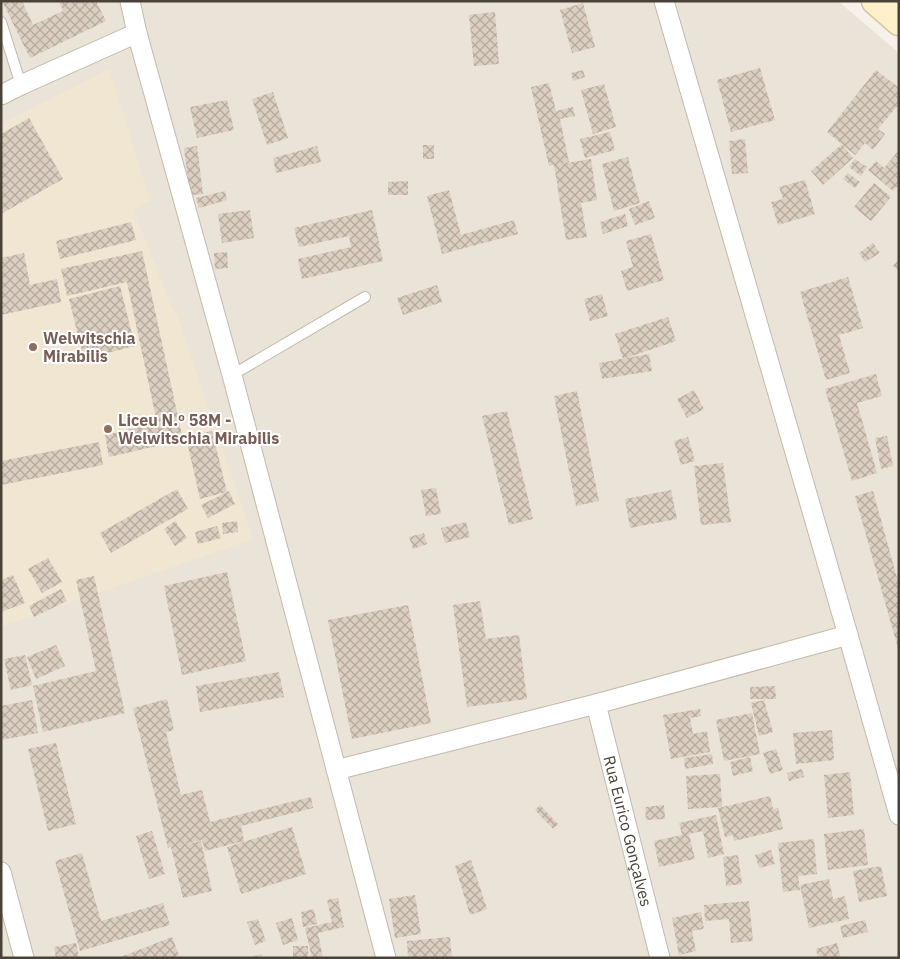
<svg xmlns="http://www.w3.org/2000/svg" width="900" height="959" font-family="'IBM Plex Sans',sans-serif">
	<defs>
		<pattern id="building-cross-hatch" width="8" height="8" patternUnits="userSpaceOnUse" patternTransform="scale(1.25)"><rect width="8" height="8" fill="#dccfc1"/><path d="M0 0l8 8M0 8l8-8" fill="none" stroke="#b4aa9e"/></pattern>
	</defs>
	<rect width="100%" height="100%" fill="#f6f1ea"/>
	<polygon fill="#eae3d7" points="1,1 838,1 899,53 899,958 1,958"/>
	<polygon fill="#f0e6d2" points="109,69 150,200 134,210 169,301 178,318 253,539 1,627 1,124"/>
	<g fill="url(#building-cross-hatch)">
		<polygon points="2,1 22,1 33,25 63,11 59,1 96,1 106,21 30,58"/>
		<polygon points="583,3 595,47 572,53 560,10"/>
		<polygon points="495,12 499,64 474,66 469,15"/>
		<polygon points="760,68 775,120 731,132 717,80"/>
		<polygon points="583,70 585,77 573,81 571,73"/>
		<polygon points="876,70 899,88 899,104 878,129 885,134 873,150 865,143 855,155 827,132"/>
		<polygon points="549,83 556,111 573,107 575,116 560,119 569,162 560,164 591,159 597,200 581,203 587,237 566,240 554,165 549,166 531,87"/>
		<polygon points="604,84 616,127 593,134 581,90"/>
		<polygon points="273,92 288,138 267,145 252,99"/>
		<polygon points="227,100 234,130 197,138 190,107"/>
		<polygon points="29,118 63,179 1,214 1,134"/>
		<polygon points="610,132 615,150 585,158 580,139"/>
		<polygon points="745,139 748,173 732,174 729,141"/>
		<polygon points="842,144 853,158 823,185 811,171"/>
		<rect x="423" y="145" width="11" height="14"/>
		<polygon points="197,146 203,194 190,195 184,148"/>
		<polygon points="317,146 321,162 276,173 273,158"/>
		<polygon points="899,150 899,184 893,191 868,170 876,161 884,168"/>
		<polygon points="628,157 640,203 614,211 602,164"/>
		<polygon points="855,159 867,167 861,176 849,167"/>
		<polygon points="848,173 860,182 855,188 843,179"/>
		<polygon points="805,180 815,214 778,225 771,202 783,199 779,187"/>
		<polygon points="408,181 408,195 388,195 388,182"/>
		<polygon points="874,183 891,197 871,221 854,207"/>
		<polygon points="449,190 461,235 514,220 518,234 442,254 427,196"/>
		<polygon points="225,191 227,200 199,208 196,198"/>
		<polygon points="649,201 655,218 635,225 629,209"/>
		<polygon points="250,210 254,238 222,243 218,214"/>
		<polygon points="372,210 383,261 302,279 298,259 351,247 349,236 299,247 294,228"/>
		<polygon points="625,214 628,226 603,234 600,222"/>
		<polygon points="131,222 136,240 60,259 56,241"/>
		<polygon points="651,234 664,280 627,291 621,271 633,267 626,241"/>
		<polygon points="873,243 880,253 865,262 859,253"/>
		<polygon points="142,251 183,440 109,457 105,435 157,423 127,282 67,296 61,269"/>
		<polygon points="227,252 228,268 215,269 214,253"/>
		<polygon points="24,253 30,285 57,279 61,302 1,315 1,258"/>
		<polygon points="899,259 899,271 893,266"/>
		<polygon points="848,277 863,328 839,335 850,373 826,380 800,292"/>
		<polygon points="437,285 442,302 403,315 397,298"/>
		<polygon points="120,286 135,346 84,359 69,299"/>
		<polygon points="602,294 608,316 590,321 584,299"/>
		<polygon points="668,317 676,341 623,359 615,334"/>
		<polygon points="649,354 652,371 602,379 599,363"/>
		<polygon points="876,374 882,396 857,403 877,473 852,481 825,389"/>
		<polygon points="694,390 704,409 687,418 677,399"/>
		<polygon points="577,391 599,501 576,506 554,396"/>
		<polygon points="507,411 533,519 509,525 482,416"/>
		<polygon points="212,431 227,492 200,499 186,437"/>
		<polygon points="887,436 893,466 881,469 875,438"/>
		<polygon points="688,437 695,461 681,465 674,441"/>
		<polygon points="99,442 103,465 1,485 1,461"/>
		<polygon points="723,463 731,522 701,525 694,466"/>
		<polygon points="436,488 441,514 426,516 421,490"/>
		<polygon points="177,489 188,509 111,553 100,533"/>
		<polygon points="671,490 677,519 630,528 625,499"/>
		<polygon points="229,491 235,504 208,518 201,505"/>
		<polygon points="873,491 899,585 899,652 855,496"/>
		<polygon points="175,521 187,538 175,546 164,529"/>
		<polygon points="237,521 238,532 223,534 222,523"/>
		<polygon points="466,522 470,537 445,543 441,528"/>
		<polygon points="217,526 221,538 198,544 195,532"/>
		<polygon points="424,533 427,544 413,549 409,537"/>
		<polygon points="48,558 62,582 42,593 28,569"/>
		<polygon points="227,572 246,661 182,675 164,586"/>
		<polygon points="13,575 25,603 1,612 1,580"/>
		<polygon points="94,576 125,713 43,732 33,686 96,671 76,580"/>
		<polygon points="61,589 67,601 34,617 29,606"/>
		<polygon points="480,601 486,639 519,635 527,699 467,707 453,605"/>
		<polygon points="408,605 431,723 352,739 328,620"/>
		<polygon points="56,645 65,666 36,679 27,657"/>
		<polygon points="25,655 32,685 11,690 4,659"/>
		<polygon points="279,672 284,697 200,712 196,686"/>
		<polygon points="775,686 776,699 750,699 750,687"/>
		<polygon points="167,699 174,730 166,732 181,795 202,790 210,822 311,797 313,808 241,826 244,841 205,851 202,840 179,845 201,841 212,891 183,898 171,847 168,848 133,708"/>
		<polygon points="32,700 38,733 1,740 1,706"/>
		<polygon points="764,700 773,732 759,736 751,703"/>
		<polygon points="700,709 701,716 690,718 693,734 707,731 710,752 671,759 663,715"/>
		<polygon points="752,713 760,754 724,761 716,720"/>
		<polygon points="832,730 834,760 796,764 793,733"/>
		<polygon points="56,743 76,824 48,831 28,749"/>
		<polygon points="776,749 783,770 770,774 763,753"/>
		<polygon points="712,754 713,764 685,769 684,758"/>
		<polygon points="750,757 753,771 733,776 730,762"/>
		<polygon points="802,769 804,777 789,781 787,773"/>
		<polygon points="850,772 854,815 828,818 824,775"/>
		<polygon points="720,774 722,807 688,809 686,776"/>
		<polygon points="770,796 773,809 778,808 783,829 734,841 733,835 725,837 718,808"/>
		<polygon points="540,805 558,824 553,829 535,810"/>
		<polygon points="664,805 665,819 646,820 645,807"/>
		<polygon points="716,815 724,854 708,858 703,831 689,834 695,859 659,867 654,841 682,835 679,823"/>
		<polygon points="292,827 306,874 241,894 227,847"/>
		<polygon points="864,829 868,865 828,870 824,834"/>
		<polygon points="152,831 165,874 149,879 136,836"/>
		<polygon points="814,839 817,874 798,876 800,890 783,892 778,843"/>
		<polygon points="771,850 775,864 759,868 755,855"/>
		<polygon points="82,853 101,921 163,903 170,925 80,951 55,861"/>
		<polygon points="738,855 742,884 726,886 723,857"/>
		<polygon points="471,860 487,909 470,915 455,866"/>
		<polygon points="881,866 887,896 859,902 853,871"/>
		<polygon points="829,879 833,899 845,896 849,919 809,928 800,885"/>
		<polygon points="415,895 421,934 395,938 389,899"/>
		<polygon points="338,898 344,927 318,933 323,958 312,958 305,928 332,922 327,900"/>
		<polygon points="749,901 753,941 731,943 729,919 705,921 704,905"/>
		<polygon points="314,909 317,924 303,927 301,912"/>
		<polygon points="701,912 704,929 692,931 696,951 679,955 672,918"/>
		<polygon points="292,918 298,940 283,945 276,923"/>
		<polygon points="258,919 266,941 255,945 247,922"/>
		<polygon points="865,920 868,932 843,938 840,926"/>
		<polygon points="172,937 179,955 173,958 118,958"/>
		<polygon points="450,937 452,958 408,958 407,941"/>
		<polygon points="76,943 79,957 56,958 54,947"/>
		<polygon points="837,943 841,958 818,958 816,949"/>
		<rect x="293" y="946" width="15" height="12"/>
		<polygon points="262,954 263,958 251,958 251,957"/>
	</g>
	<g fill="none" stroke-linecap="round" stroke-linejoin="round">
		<g stroke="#c3b9ab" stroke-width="12">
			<g id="lane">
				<polyline points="1,22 21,85"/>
				<polyline points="232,375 365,297"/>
			</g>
		</g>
		<g stroke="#c3b9ab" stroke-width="21">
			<g id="street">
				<polyline points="130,1 137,33 232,375 386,958"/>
				<polyline points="664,1 848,635 899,815"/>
				<polyline points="1,95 21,85 137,33"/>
				<path id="s1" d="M596,704l64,254"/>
				<polyline points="336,770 596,704 848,635"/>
				<polyline points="1,872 24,958"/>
			</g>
		</g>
		<g stroke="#ddc698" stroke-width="29">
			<polyline id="secondary" points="875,1 899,22"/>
		</g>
		<use href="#lane" stroke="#fff" stroke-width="10"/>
		<use href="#street" stroke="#fff" stroke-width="19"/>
		<use href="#secondary" stroke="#ffefcb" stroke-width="26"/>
	</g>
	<g fill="#8d6e63" stroke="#fff" stroke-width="2">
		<circle cx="33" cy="347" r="5"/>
		<circle cx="108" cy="429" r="5"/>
	</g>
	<g text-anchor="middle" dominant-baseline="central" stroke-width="4" stroke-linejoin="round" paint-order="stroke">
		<g font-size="16" font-weight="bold" fill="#785e54" stroke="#fff" text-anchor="start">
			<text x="43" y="338">Welwitschia<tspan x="43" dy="18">Mirabilis</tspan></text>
			<text x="118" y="420">Liceu N.º 58M -<tspan x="118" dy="18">Welwitschia Mirabilis</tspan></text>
		</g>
		<g font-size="16" fill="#4b4237" stroke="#fff">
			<text stroke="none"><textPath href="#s1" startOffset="131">Rua Eurico Gonçalves</textPath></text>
		</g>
	</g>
	<rect width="900" height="959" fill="none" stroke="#4b4237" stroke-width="5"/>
</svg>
